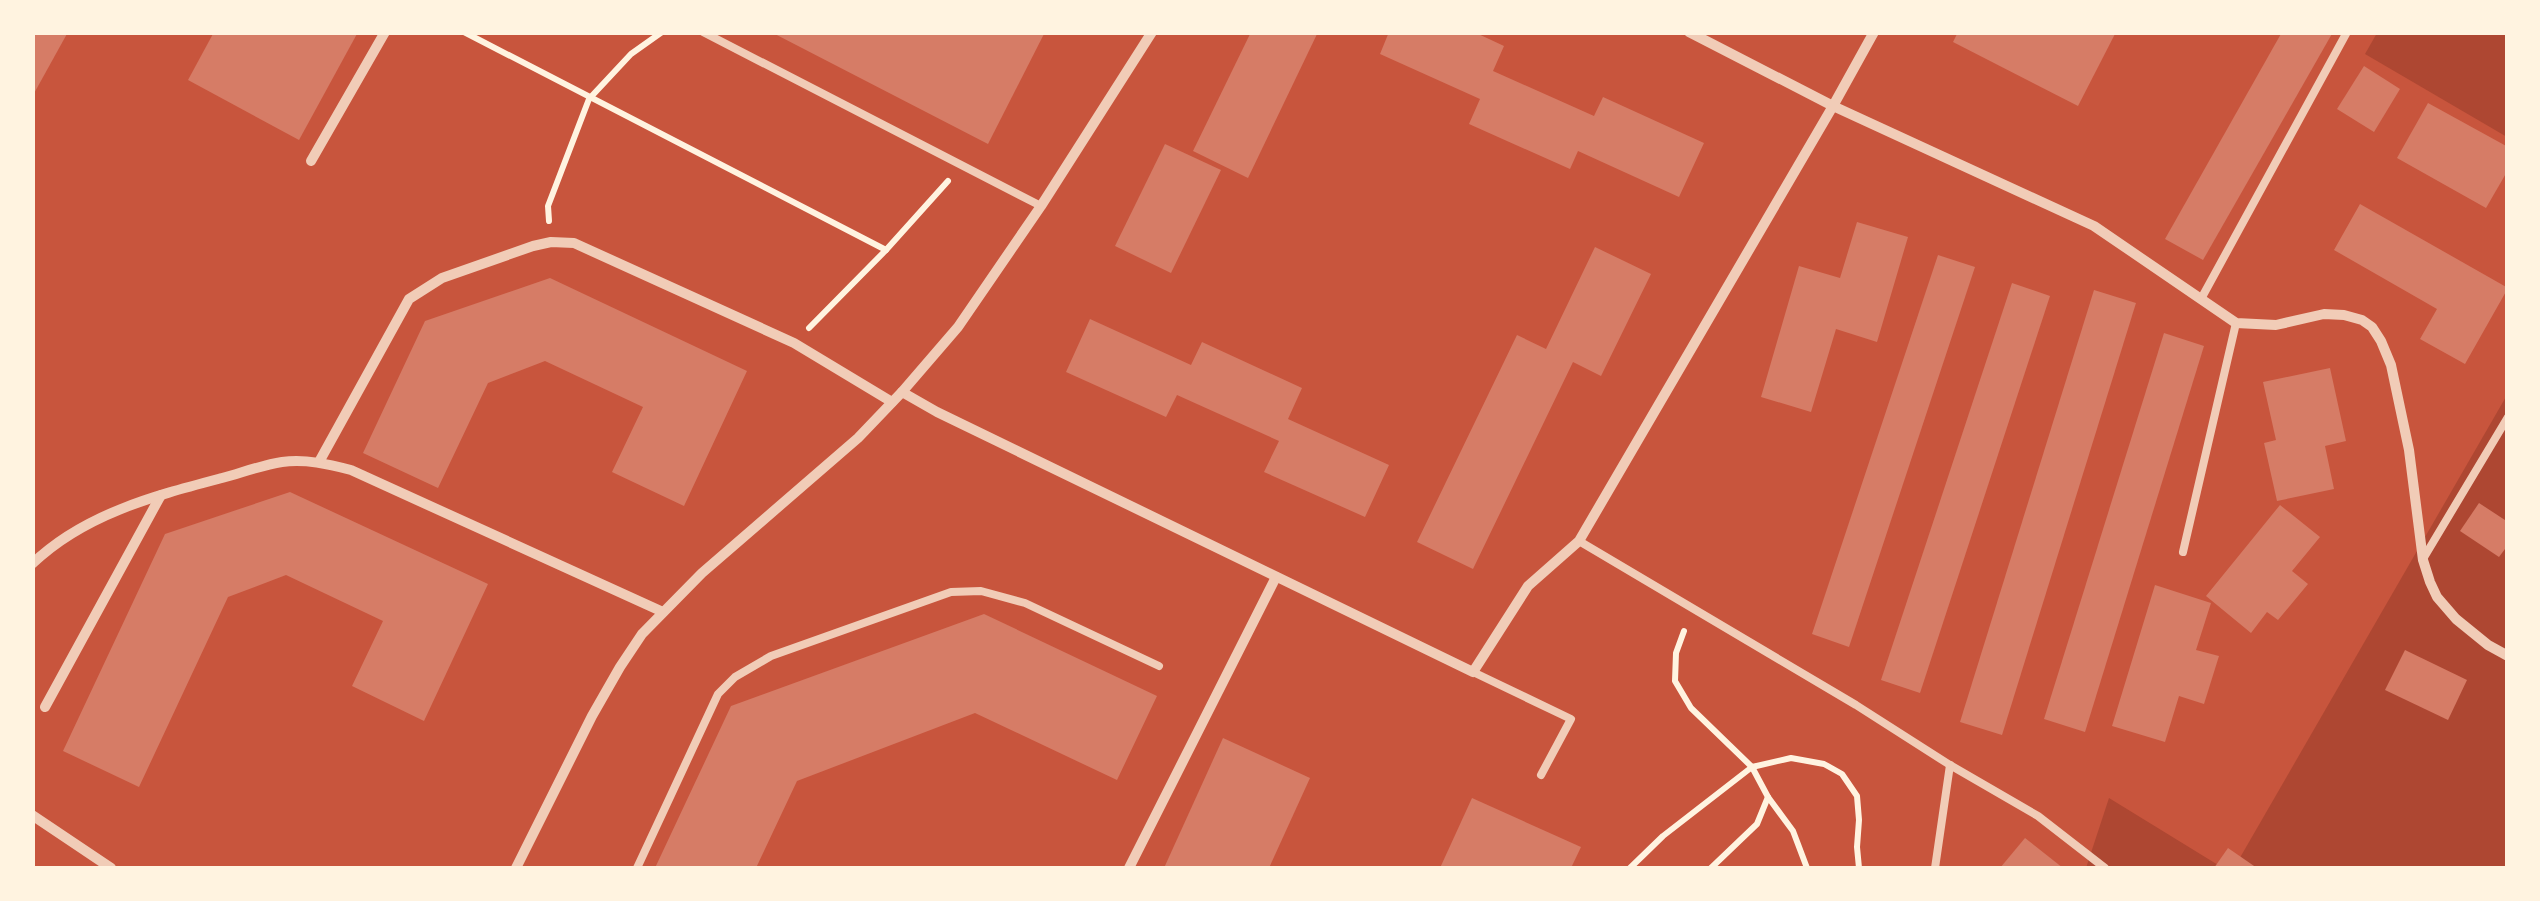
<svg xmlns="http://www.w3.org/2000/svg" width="2540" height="901" font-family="'Varela Round',sans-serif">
	<rect width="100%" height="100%" fill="#c8553d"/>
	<g fill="#ae4732">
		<polygon points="2377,33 2507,33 2507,137 2365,54"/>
		<polygon points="2507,395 2507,868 2234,868"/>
		<polygon points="2109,798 2223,868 2086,868"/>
	</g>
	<g fill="#d67c66">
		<polygon points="32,32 68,32 32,97"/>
		<polygon points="214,32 358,32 299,140 188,80"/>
		<polygon points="771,32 1045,32 988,144"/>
		<polygon points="1251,32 1318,32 1248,178 1193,151"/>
		<polygon points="1389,32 1474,32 1504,46 1493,71 1594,116 1603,97 1704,143 1679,197 1578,151 1570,169 1469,124 1480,99 1380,54"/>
		<polygon points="1958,32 2116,32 2078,106 1953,42"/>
		<polygon points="2282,32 2333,32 2203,260 2165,239"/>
		<polygon points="2364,66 2400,89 2374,132 2337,109"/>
		<polygon points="2428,103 2508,147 2508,170 2486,208 2397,158"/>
		<polygon points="1165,144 1221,170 1171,273 1115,246"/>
		<polygon points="2360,204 2508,288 2465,364 2420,339 2437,309 2334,250"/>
		<polygon points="1857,222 1908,237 1877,342 1836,329 1811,412 1761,397 1799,266 1840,278"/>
		<polygon points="1595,247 1651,274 1601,376 1573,362 1473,569 1417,542 1517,335 1546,349"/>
		<polygon points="1938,255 1975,267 1849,647 1812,634"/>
		<polygon points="550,278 747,371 684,506 612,472 643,407 545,361 488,383 438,488 363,453 425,321"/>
		<polygon points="2012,283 2050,296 1920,693 1881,680"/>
		<polygon points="2094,290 2136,303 2002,735 1960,722"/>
		<polygon points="1090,319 1191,365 1202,342 1302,388 1288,419 1389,465 1365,517 1264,472 1279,441 1177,395 1166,417 1066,372"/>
		<polygon points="2164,333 2204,346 2085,732 2044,719"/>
		<polygon points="2330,368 2346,441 2325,446 2334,489 2277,501 2264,443 2276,440 2263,382"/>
		<polygon points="290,492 488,584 424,721 352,686 383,621 286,575 228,597 139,787 63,751 165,534"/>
		<polygon points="2479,503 2508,522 2508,545 2499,557 2460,531"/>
		<polygon points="2280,505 2320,537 2292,571 2308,584 2278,620 2267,612 2251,633 2206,596"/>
		<polygon points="2155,585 2211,603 2196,650 2219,656 2204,704 2179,696 2165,742 2112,726"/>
		<polygon points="984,614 1157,696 1117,780 975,713 797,781 756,868 655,868 731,706"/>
		<polygon points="2405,650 2467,680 2448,720 2385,690"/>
		<polygon points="1223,738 1310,778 1269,868 1164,868"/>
		<polygon points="1472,798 1581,847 1571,868 1440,868"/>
		<polygon points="2025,838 2063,868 2000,868"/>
		<polygon points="2228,848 2257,868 2214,868"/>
	</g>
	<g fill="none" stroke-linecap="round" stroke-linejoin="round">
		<g stroke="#fff3e0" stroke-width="6">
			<polyline points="464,32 886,250"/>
			<polyline points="549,221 548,206 589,99 631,54 662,32"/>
			<polyline points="809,328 886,250 948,181"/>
			<polyline points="1684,631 1676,653 1675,681 1691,708 1752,767 1768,797 1793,831 1807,868"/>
			<polyline points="1630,868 1663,836 1752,767 1791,758 1824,764 1842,774 1857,796 1859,820 1857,847 1859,868"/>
			<polyline points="1711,868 1757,824 1768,797"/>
		</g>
		<g stroke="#f1ccb7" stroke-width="8">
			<polyline points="703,32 1041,206"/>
			<polyline points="2201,299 2347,32"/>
			<polyline points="1579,541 1856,705 1950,765 2038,816 2105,868"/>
			<polyline points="2183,552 2236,323"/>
			<polyline points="2423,559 2508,417"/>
			<polyline points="1473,672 1571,719 1541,775"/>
			<polyline points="637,868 718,694 735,677 771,656 951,592 981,591 1025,603 1159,666"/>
			<polyline points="1935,868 1950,765"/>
		</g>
		<g stroke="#f1ccb7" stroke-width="10">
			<polyline points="1689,32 1833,106 2094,226 2236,323 2276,325 2324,314 2344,315 2362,320 2372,327 2381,341 2391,365 2409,450 2423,560 2430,582 2437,597 2456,619 2488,645 2508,656"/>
			<polyline points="311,161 385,32"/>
			<polyline points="902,392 937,412 1473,672 1528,586 1579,541 1833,106 1874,32"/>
			<polyline points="319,462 409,299 442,278 533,246 551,242 574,243 794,343 892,402"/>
			<path d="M32,564c52,-50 122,-68 190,-86 19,-5 40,-13 60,-16 24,-3 46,2 69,8l312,142"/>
			<polyline points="45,707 161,495"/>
			<polyline points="32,815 111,868"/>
			<polyline points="516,868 592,716 620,667 642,634 702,573 858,438 902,392 958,327 1041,206 1152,32"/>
			<polyline points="1129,868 1276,577"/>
		</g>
	</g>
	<rect width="2540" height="901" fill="none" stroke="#fff3e0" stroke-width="70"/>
</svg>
